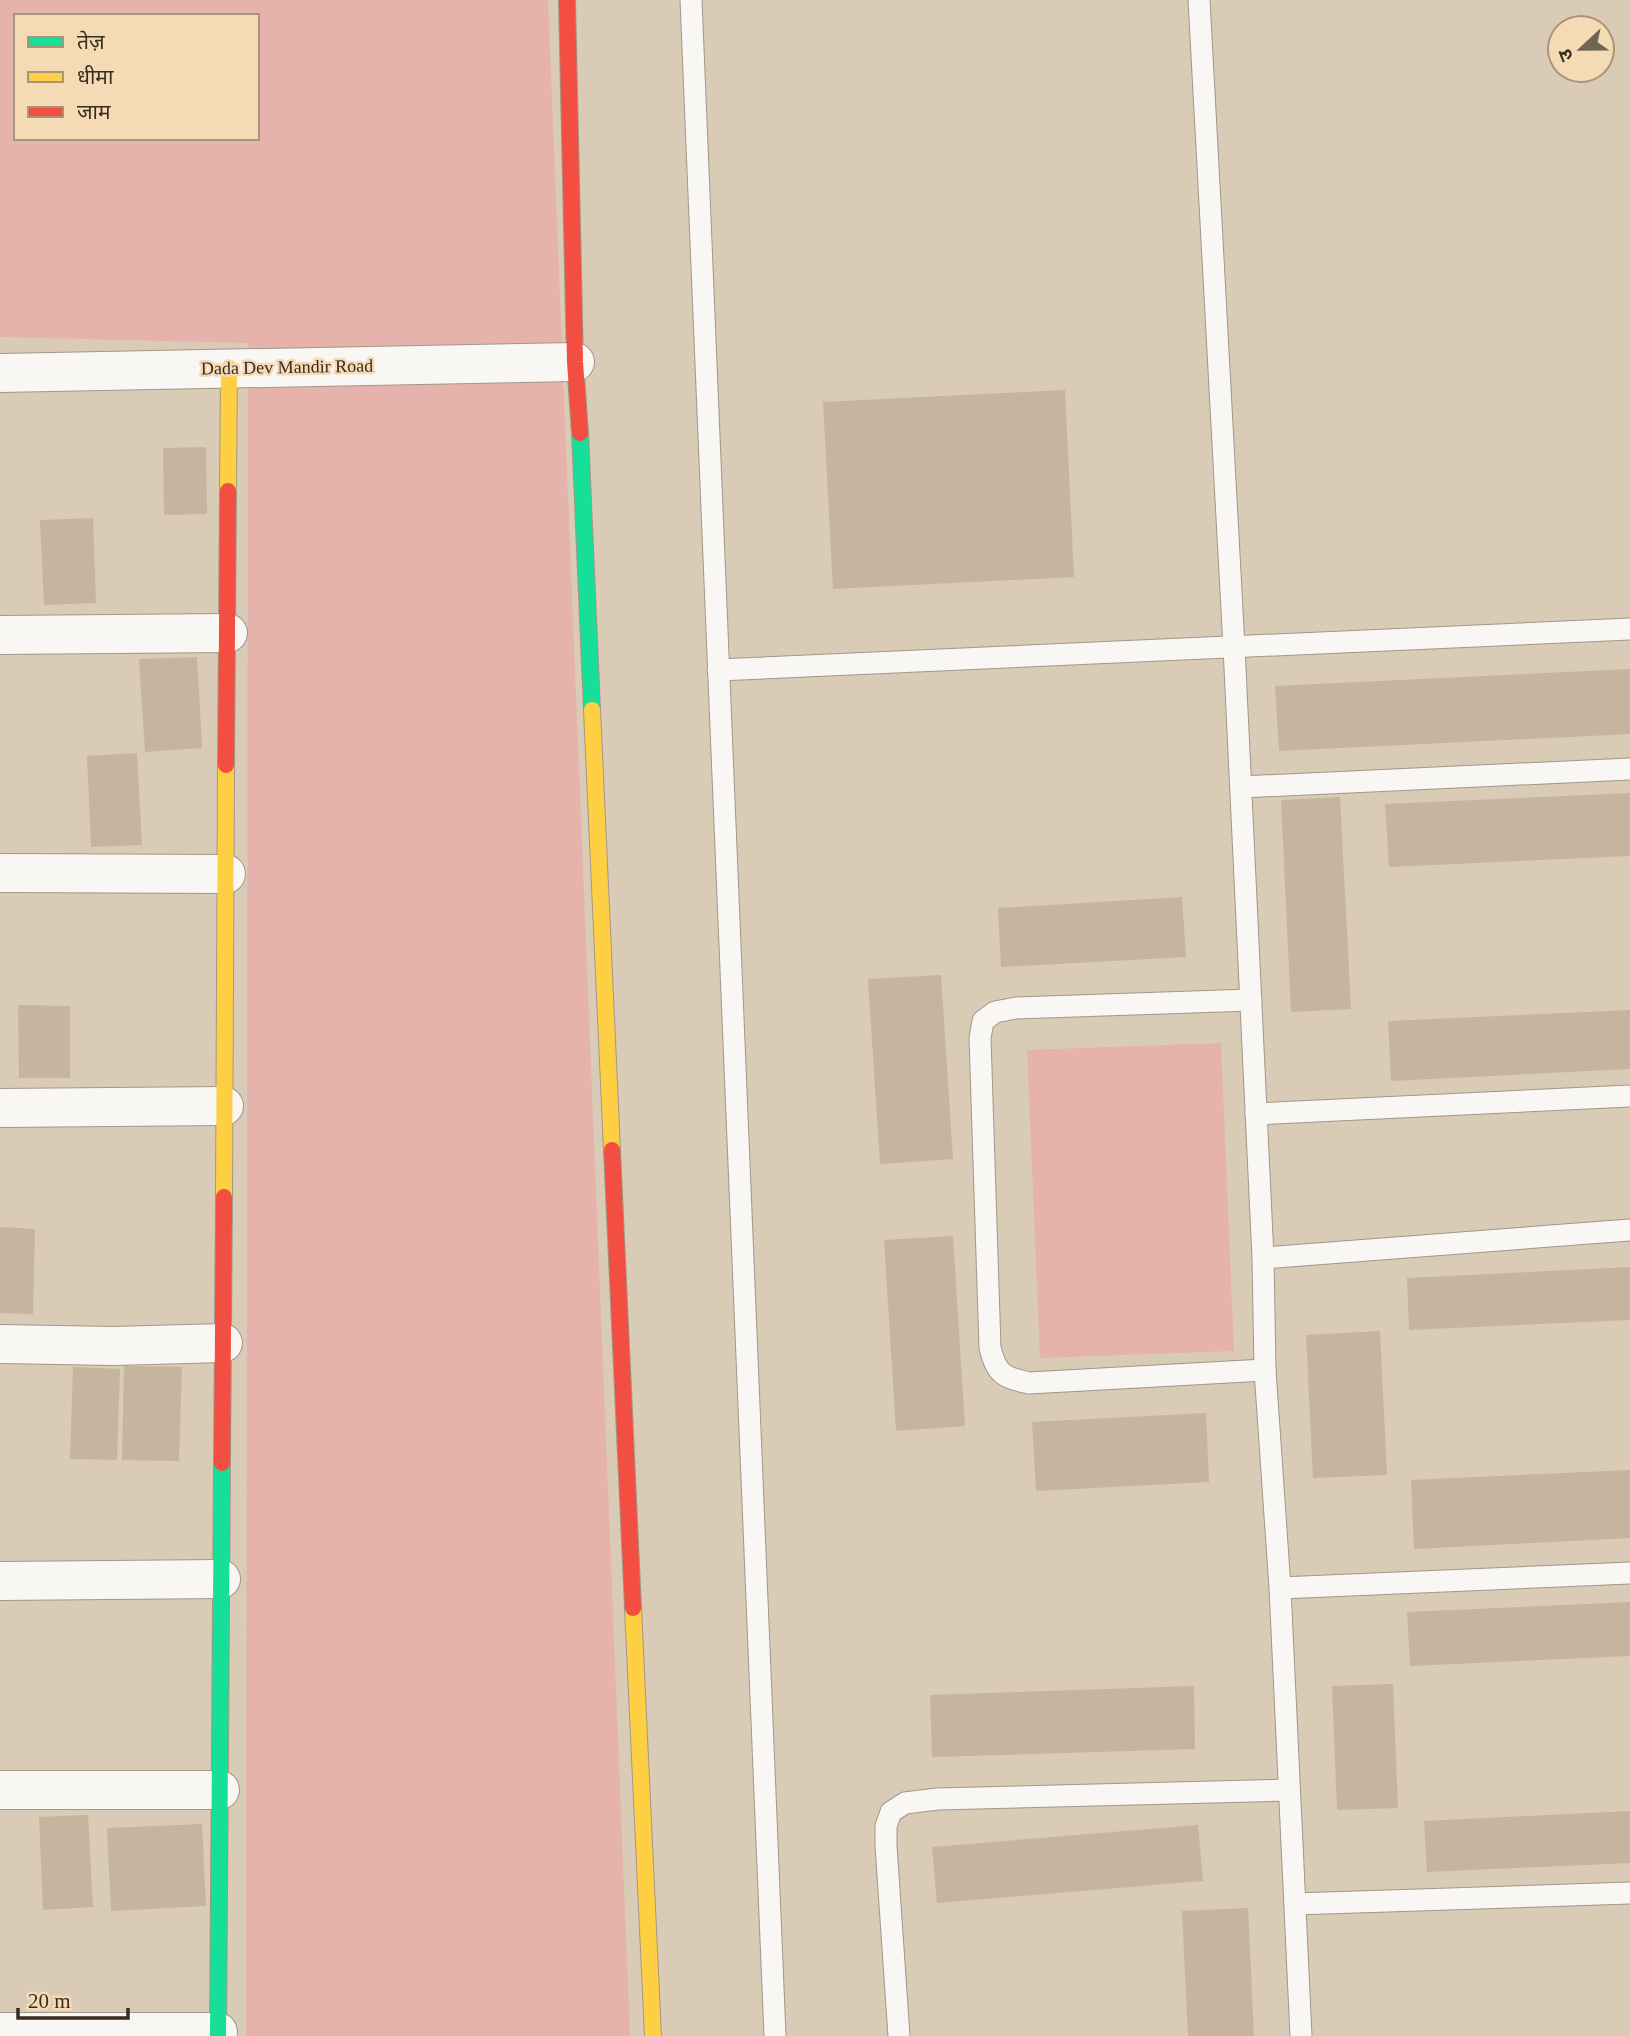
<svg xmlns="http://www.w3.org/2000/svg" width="1630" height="2036" font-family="'Times New Roman','Noto Sans Devanagari',serif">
	<rect width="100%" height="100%" fill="#dacbb7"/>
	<g fill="#e6b2ac" fill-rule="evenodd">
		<path d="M0,0h548l82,2036h-384l2,-1693 -248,-6zM16,16h241v122h-241z"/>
		<polygon points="1221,1043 1234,1351 1040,1358 1027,1050"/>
	</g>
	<g fill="#c5b49e">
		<polygon points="1065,390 1074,577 833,589 823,402"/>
		<polygon points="206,447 207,514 164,515 163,448"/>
		<polygon points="93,518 96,603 44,605 40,520"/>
		<polygon points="197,657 202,748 145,752 139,659"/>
		<polygon points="1630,669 1630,734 1279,751 1275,686"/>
		<polygon points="137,753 142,845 91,847 87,756"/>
		<polygon points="1630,793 1630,856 1389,867 1385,804"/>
		<polygon points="1340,797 1351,1009 1291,1012 1281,800"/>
		<polygon points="1182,897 1186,957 1001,967 998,908"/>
		<polygon points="941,975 953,1159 880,1164 868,979"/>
		<polygon points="18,1005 70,1006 70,1078 19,1078"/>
		<polygon points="1630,1010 1630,1069 1391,1081 1388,1021"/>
		<polygon points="0,1227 35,1229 33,1314 0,1313"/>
		<polygon points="953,1236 965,1426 896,1431 884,1240"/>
		<polygon points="1630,1267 1630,1320 1409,1330 1407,1278"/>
		<polygon points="1380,1331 1387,1475 1313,1478 1306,1335"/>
		<polygon points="124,1366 182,1367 179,1461 122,1460"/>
		<polygon points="73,1367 120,1369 117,1460 70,1459"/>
		<polygon points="1206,1413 1209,1482 1036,1491 1032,1422"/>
		<polygon points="1630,1470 1630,1538 1414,1549 1411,1480"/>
		<polygon points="1630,1602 1630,1656 1410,1666 1407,1612"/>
		<polygon points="1393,1684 1398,1808 1337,1810 1332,1686"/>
		<polygon points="1194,1686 1195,1749 932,1757 930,1695"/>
		<polygon points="1630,1811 1630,1863 1427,1872 1424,1821"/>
		<polygon points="88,1815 93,1907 43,1910 39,1817"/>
		<polygon points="202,1824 206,1906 111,1911 107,1828"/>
		<polygon points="1198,1825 1203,1881 937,1903 932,1847"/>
		<polygon points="1248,1908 1254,2036 1188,2036 1182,1911"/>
	</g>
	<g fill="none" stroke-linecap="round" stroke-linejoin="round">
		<g stroke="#a29788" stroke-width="23">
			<g id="lane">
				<polyline points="691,0 775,2036"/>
				<polyline points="1199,0 1234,647 1263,1258 1265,1370 1280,1588 1301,2036"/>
				<polyline points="718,670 1630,629"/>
				<polyline points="1241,787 1630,769"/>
				<path d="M1251,1000l-235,8 -21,4 -12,9 -3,17 10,310c7,26 12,29 39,35l236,-13"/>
				<polyline points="1256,1114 1630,1096"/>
				<polyline points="1263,1258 1630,1230"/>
				<polyline points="1280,1588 1630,1573"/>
				<polyline points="1295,1904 1630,1893"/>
				<polyline points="899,2036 886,1846 886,1826 891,1812 905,1803 937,1799 1289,1790"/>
			</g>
		</g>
		<g stroke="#a29788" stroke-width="40">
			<g id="street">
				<polyline points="0,373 575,362"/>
				<polyline points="0,635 228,633"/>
				<polyline points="0,873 226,874"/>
				<polyline points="0,1108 224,1106"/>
				<polyline points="0,1344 114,1346 223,1343"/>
				<polyline points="0,1581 221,1579"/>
				<polyline points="0,1790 220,1790"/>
				<polyline points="0,2032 218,2032"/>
			</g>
		</g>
		<g stroke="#a29788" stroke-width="18">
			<g id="fast">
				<polyline points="580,433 592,710"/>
				<polyline points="218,2036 222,1463"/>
			</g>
		</g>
		<g stroke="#a29788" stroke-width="18">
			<g id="slow">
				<polyline points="228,491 229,368"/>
				<polyline points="592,710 612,1150"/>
				<polyline points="224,1197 226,765"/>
				<polyline points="633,1608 653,2036"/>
			</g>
		</g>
		<g stroke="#a29788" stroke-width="18">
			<g id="jam">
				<polyline points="567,0 575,362 580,433"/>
				<polyline points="226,765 228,491"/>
				<polyline points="612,1150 633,1608"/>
				<polyline points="222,1463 224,1197"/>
			</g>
		</g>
		<use href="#lane" stroke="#f9f7f4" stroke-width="21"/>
		<use href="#street" stroke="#f9f7f4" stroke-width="38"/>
		<use href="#fast" stroke="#16e098" stroke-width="16"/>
		<use href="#slow" stroke="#ffcf43" stroke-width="16"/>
		<use href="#jam" stroke="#f24e42" stroke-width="16"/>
	</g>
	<g text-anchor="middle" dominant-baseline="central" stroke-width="5" stroke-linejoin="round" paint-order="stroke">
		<g font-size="18" fill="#372c1e" stroke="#f5dab6">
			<text transform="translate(287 367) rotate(-1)">Dada Dev Mandir Road</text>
		</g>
	</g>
	<rect x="14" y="14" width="245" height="126" fill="#f5dab6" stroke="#a99479" stroke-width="2"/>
	<rect x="28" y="37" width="35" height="10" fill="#16e098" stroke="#a99479" stroke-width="2"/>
	<text x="77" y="49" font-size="21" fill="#372c1e">तेज़</text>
	<rect x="28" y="72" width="35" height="10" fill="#ffcf43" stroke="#a99479" stroke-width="2"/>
	<text x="77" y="84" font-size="21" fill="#372c1e">धीमा</text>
	<rect x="28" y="107" width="35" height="10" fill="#f24e42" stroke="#a99479" stroke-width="2"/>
	<text x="77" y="119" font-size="21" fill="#372c1e">जाम</text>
	<g transform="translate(1581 49) rotate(248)"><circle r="33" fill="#f5dab6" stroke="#a99479" stroke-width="2"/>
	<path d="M0-5L12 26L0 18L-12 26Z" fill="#706454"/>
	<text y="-10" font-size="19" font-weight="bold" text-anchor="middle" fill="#372c1e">उ</text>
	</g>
	<path d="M18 2008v10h110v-10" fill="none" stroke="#372c1e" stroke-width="3.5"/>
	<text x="28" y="2008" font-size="21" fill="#372c1e" stroke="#f5dab6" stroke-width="5" paint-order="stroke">20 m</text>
</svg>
